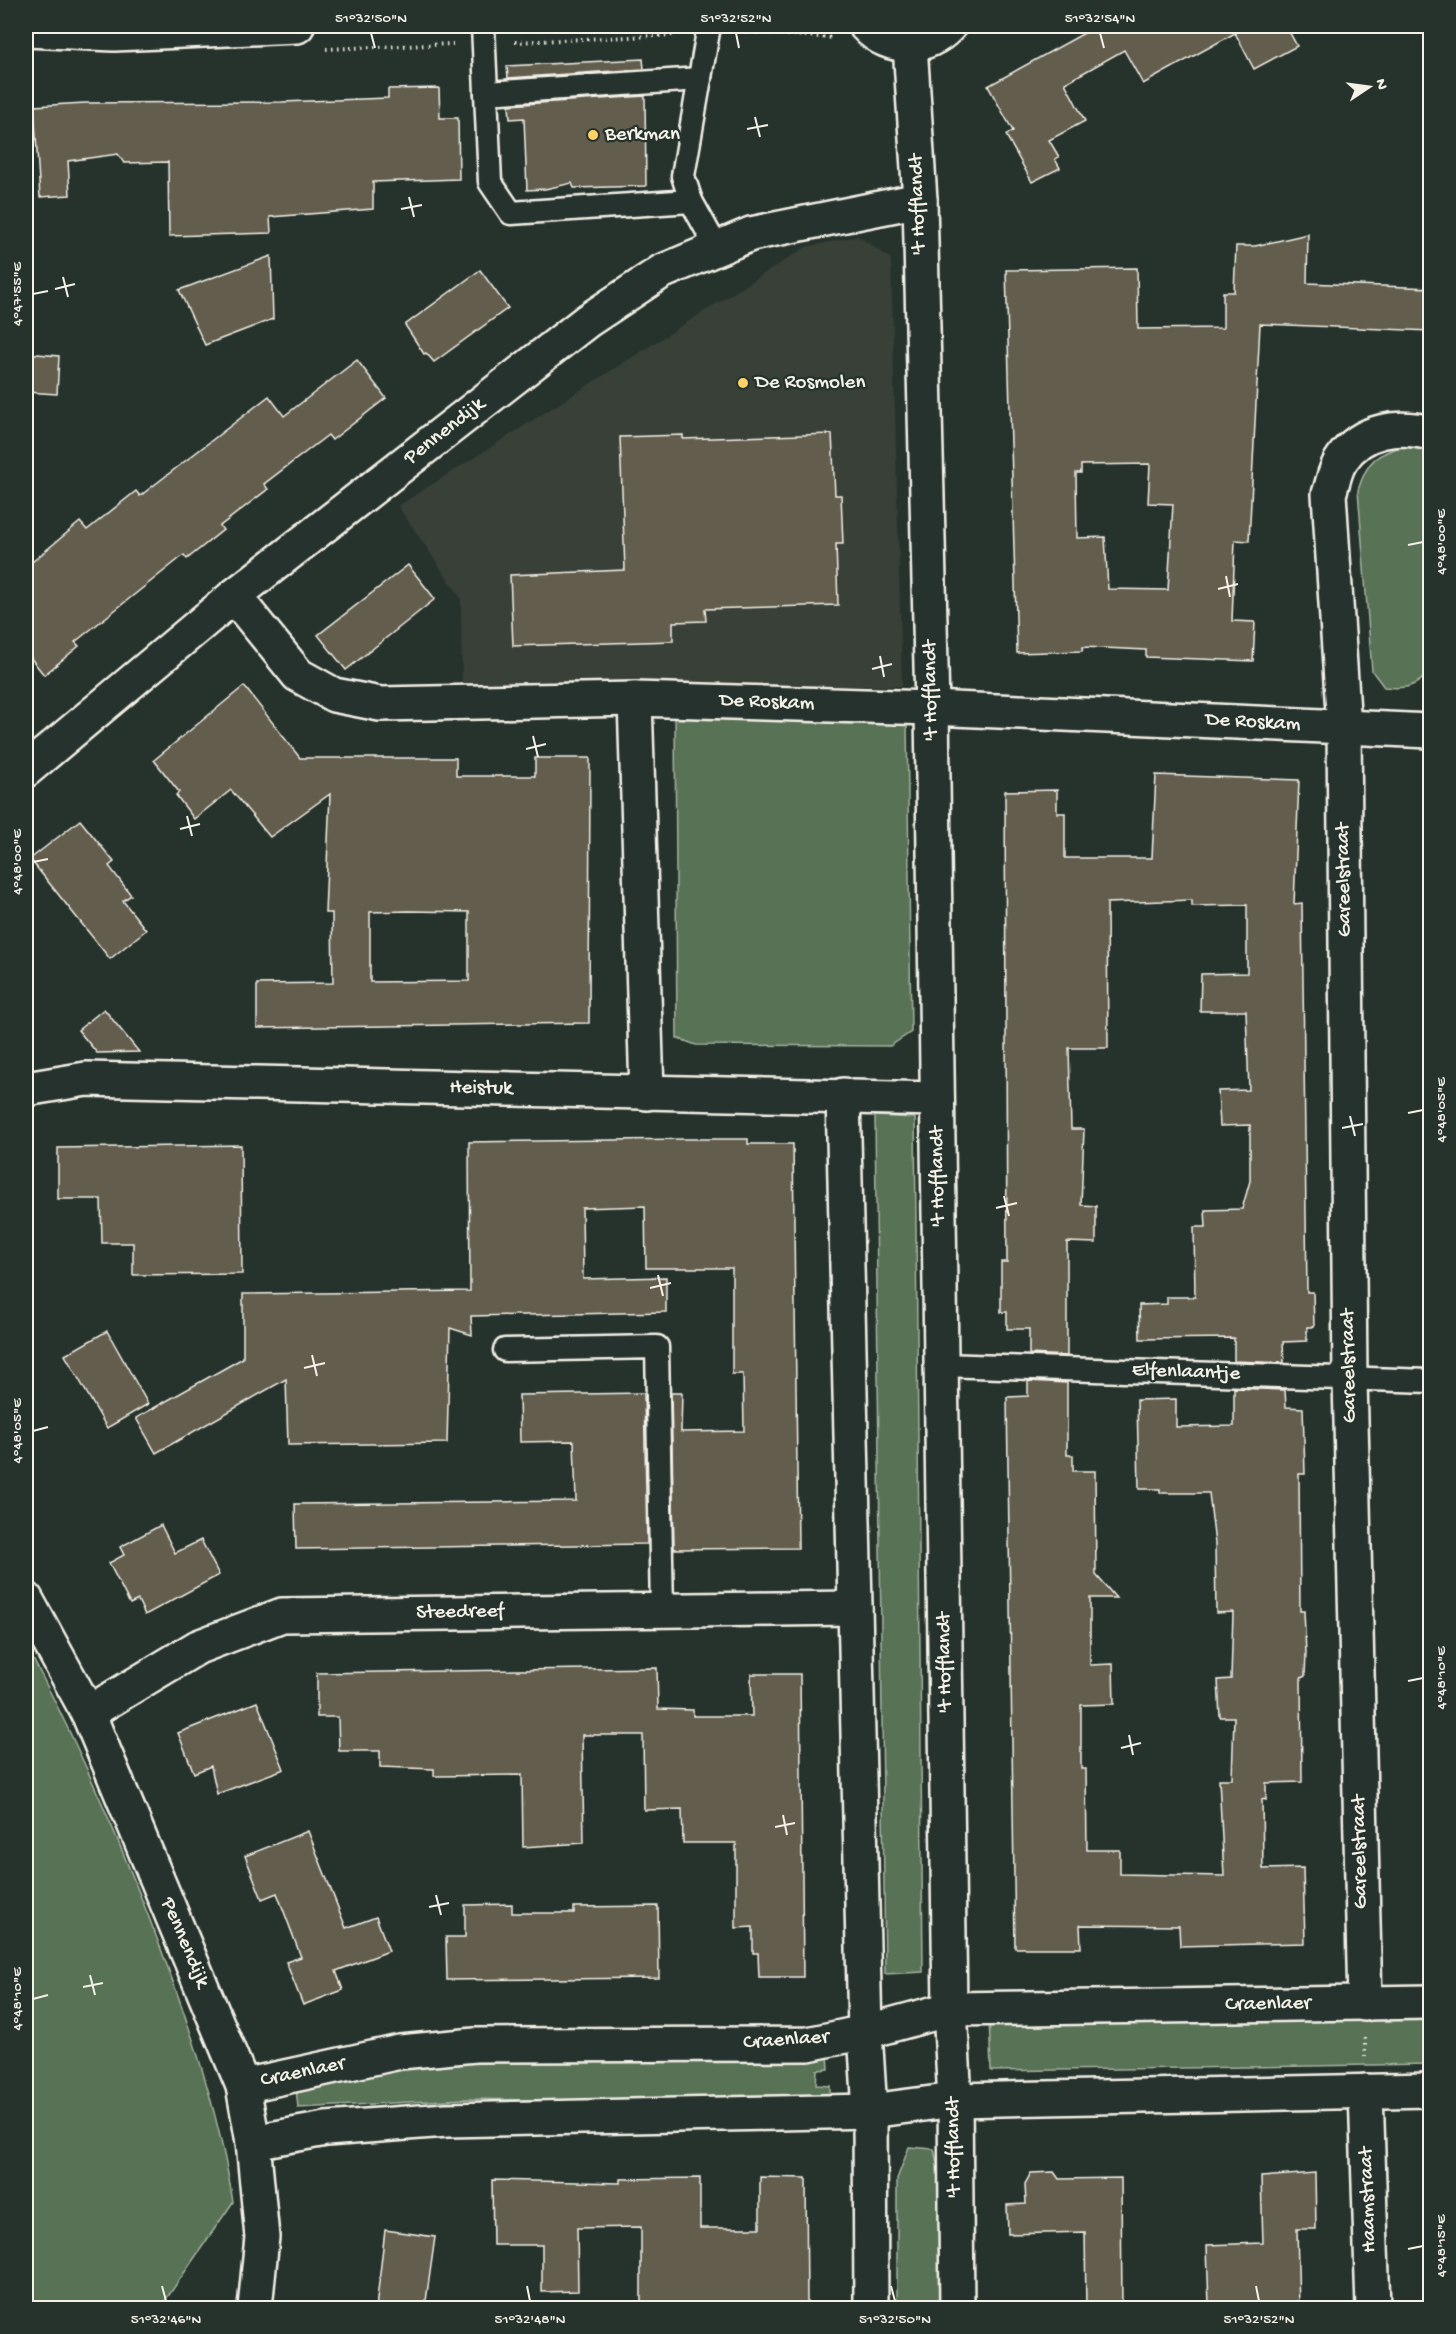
<svg xmlns="http://www.w3.org/2000/svg" width="1456" height="2334" font-family="'Gochi Hand',sans-serif">
	<rect width="100%" height="100%" fill="#26332d"/>
	<filter id="ink" filterUnits="userSpaceOnUse"><feTurbulence type="fractalNoise" baseFrequency=".0167" numOctaves="2"/><feDisplacementMap in="SourceGraphic" scale="12" xChannelSelector="R" yChannelSelector="G"/><feConvolveMatrix kernelMatrix="1 2 1 2 8 2 1 2 1" color-interpolation-filters="sRGB"/></filter>
	<g filter="url(#ink)">
		<polygon fill="#394037" points="858,236 891,259 902,686 462,687 461,598 398,506 806,247"/>
		<g fill="#597257" stroke="#a6b2a0" stroke-width="1.5">
			<path d="M1406,445l20,3 4,3v219c-13,18 -25,19 -46,17l-12,-16 -14,-181c10,-31 17,-35 48,-45z"/>
			<polygon points="675,711 907,720 911,1032 890,1046 696,1045 677,1038"/>
			<polygon points="875,1116 915,1118 923,1972 885,1974"/>
			<path d="M26,1646c47,86 86,177 122,269 36,93 69,187 85,287l-73,106h-134z"/>
			<polygon points="1430,2010 1430,2064 991,2071 989,2017"/>
			<polygon points="828,2054 829,2069 817,2070 816,2085 830,2086 830,2104 465,2099 298,2108 296,2088 351,2071 472,2058"/>
			<polygon points="909,2147 934,2149 939,2173 940,2308 897,2308 897,2179"/>
		</g>
		<g fill="#645d4d" stroke="#f4f1e8" stroke-width="1.5" fill-rule="evenodd">
			<polygon points="1097,26 1286,26 1297,46 1254,69 1235,33 1143,84 1124,50 1065,83 1085,121 1049,140 1059,157 1055,159 1060,168 1032,182 1006,135 1013,131 988,86"/>
			<polygon points="643,59 644,69 508,78 507,66"/>
			<polygon points="439,88 440,118 458,118 459,179 373,182 373,209 270,217 271,233 169,236 168,162 124,163 118,154 68,161 70,195 40,197 34,106 85,103 282,102 388,98 388,89"/>
			<polygon points="645,96 646,186 574,188 572,183 545,189 527,190 524,118 510,119 509,105"/>
			<path d="M1308,234l-1,49 124,5v43l-171,-7 -11,217 -14,-1 -3,81 23,1 -2,39 -107,-4v-7l-63,-3 -1,4 -65,2 -11,-383 131,-2 1,61 85,-1v-36h11l2,-46h19zM1150,464l-2,39 25,1 -5,86 -60,-1 -3,-52 -28,1 -1,-65h5v-8z"/>
			<polygon points="271,256 273,319 205,345 179,290"/>
			<polygon points="480,270 508,308 434,362 426,353 424,354 405,325"/>
			<polygon points="26,353 59,356 57,394 26,392"/>
			<polygon points="357,360 386,398 332,440 328,435 264,484 268,489 220,526 223,530 187,559 184,555 75,642 79,646 44,675 26,652 26,567 80,522 87,530 136,491 140,496 269,396 284,416"/>
			<polygon points="832,434 835,495 841,495 843,544 836,544 838,605 705,609 706,621 673,622 673,641 513,646 510,575 625,570 620,437 683,435 683,439"/>
			<polygon points="408,565 435,599 346,670 318,635"/>
			<path d="M244,686l56,72h156v18h79v-18h55l-1,265 -332,5v-44l76,-1 -1,-70h-7l5,-119 -60,43 -39,-47 -37,29 -18,-24 3,-3 -25,-32zM409,911l60,1v69l-99,1v-70z"/>
			<polygon points="1156,775 1299,780 1294,904 1302,903 1307,1292 1313,1292 1314,1327 1307,1327 1307,1341 1283,1342 1284,1363 1234,1361 1234,1338 1140,1339 1139,1305 1167,1304 1167,1297 1195,1297 1194,1227 1206,1227 1205,1210 1242,1209 1250,1181 1250,1125 1220,1126 1218,1091 1249,1090 1246,1011 1200,1011 1201,974 1247,973 1247,905 1192,906 1192,900 1107,903 1108,1048 1069,1048 1071,1129 1084,1129 1081,1205 1096,1206 1096,1243 1067,1242 1067,1356 1029,1354 1029,1329 1007,1329 1007,1312 1001,1312 1001,1262 1007,1262 1005,791 1057,790 1057,813 1065,813 1065,858 1152,858"/>
			<polygon points="80,820 114,862 109,866 131,895 123,901 146,930 110,959 30,859"/>
			<polygon points="104,1009 139,1052 97,1053 78,1030"/>
			<polygon points="687,1139 748,1139 748,1144 793,1144 798,1548 674,1549 671,1393 682,1393 681,1432 744,1431 743,1374 732,1374 732,1268 646,1268 645,1206 582,1208 583,1279 666,1277 666,1312 471,1316 472,1335 450,1328 447,1443 288,1445 286,1379 156,1453 136,1418 243,1358 243,1294 470,1291 469,1142"/>
			<polygon points="241,1145 242,1274 133,1275 133,1243 102,1243 101,1199 58,1199 58,1148"/>
			<polygon points="107,1331 148,1404 107,1428 65,1355"/>
			<polygon points="1028,1381 1067,1383 1067,1455 1073,1455 1073,1471 1095,1471 1096,1575 1116,1598 1090,1598 1090,1665 1113,1664 1114,1704 1081,1705 1081,1769 1086,1769 1087,1850 1120,1850 1120,1874 1224,1876 1219,1779 1232,1779 1234,1717 1220,1717 1218,1680 1231,1679 1233,1612 1216,1613 1215,1544 1209,1493 1160,1493 1160,1489 1139,1489 1137,1400 1176,1399 1176,1427 1234,1426 1234,1388 1285,1390 1286,1407 1303,1408 1305,1474 1299,1474 1300,1611 1304,1611 1306,1653 1305,1676 1301,1678 1302,1782 1266,1783 1266,1800 1262,1799 1263,1869 1303,1868 1305,1943 1180,1946 1179,1926 1080,1925 1081,1948 1015,1948 1007,1397 1028,1396"/>
			<polygon points="644,1393 647,1544 296,1549 295,1504 576,1501 574,1441 520,1442 519,1395"/>
			<polygon points="161,1525 175,1553 201,1540 219,1575 145,1615 138,1600 130,1604 109,1563 124,1555 120,1547"/>
			<polygon points="657,1668 658,1709 693,1710 693,1716 752,1716 751,1674 800,1674 803,1977 759,1977 758,1953 753,1953 753,1927 736,1928 736,1843 683,1843 682,1809 644,1810 643,1735 582,1735 584,1843 523,1847 522,1775 434,1776 434,1769 380,1767 380,1751 339,1751 338,1717 317,1717 317,1673"/>
			<polygon points="257,1702 284,1769 217,1794 211,1766 194,1773 178,1733"/>
			<polygon points="308,1831 346,1928 376,1917 389,1951 336,1971 343,1990 303,2005 286,1962 301,1957 277,1893 262,1899 245,1856"/>
			<polygon points="512,1904 512,1913 574,1913 574,1907 658,1906 659,1978 447,1980 446,1937 465,1937 465,1905"/>
			<polygon points="1054,2172 1059,2179 1121,2178 1122,2308 1086,2308 1085,2232 1008,2234 1007,2205 1026,2204 1025,2184 1031,2173"/>
			<polygon points="1315,2173 1316,2229 1297,2229 1299,2308 1209,2306 1207,2245 1263,2243 1261,2177"/>
			<polygon points="760,2177 806,2178 807,2305 641,2308 641,2227 577,2228 578,2291 542,2292 542,2245 493,2245 492,2180 620,2183 620,2179 700,2178 700,2228 760,2228"/>
			<polygon points="385,2230 435,2237 425,2308 376,2308"/>
		</g>
		<g fill="none" stroke-linecap="round" stroke-linejoin="round">
			<g stroke="#f4f1e8" stroke-width="27">
				<g id="lane">
					<polyline points="483,26 490,182 511,213 691,201"/>
					<polyline points="709,26 683,176 691,201 717,248"/>
					<polyline points="486,93 700,79"/>
					<polyline points="505,1350 657,1347 662,1611"/>
					<polyline points="942,1365 1430,1381"/>
				</g>
			</g>
			<g stroke="#f4f1e8" stroke-width="38">
				<g id="street">
					<polyline points="910,45 920,200 932,708 950,2009 955,2100 957,2308"/>
					<polyline points="234,596 298,675 334,695 380,704 635,699 932,708 1430,731"/>
					<polyline points="635,699 647,1093"/>
					<polyline points="26,770 234,596 587,321 661,272 751,234 920,200"/>
					<polyline points="26,1089 86,1079 937,1099"/>
					<polyline points="843,1095 865,2032 870,2111 871,2308"/>
					<polyline points="26,1599 88,1713 243,2086 253,2142 262,2237 255,2308"/>
					<polyline points="88,1713 198,1647 282,1615 855,1608"/>
					<path d="M1365,2004l-15,-625 -6,-651 -15,-234c4,-11 6,-26 13,-35 20,-30 56,-34 88,-26"/>
					<polyline points="243,2086 400,2052 475,2045 808,2044 865,2032 950,2009 1430,2002"/>
					<polyline points="1366,2091 1373,2308"/>
					<polyline points="253,2142 326,2129 447,2120 870,2111 955,2100 1430,2090"/>
				</g>
			</g>
			<g stroke="#f4f1e8" stroke-width="38">
				<g id="secondary">
					<path d="M866,26c23,25 61,24 83,0"/>
					<polyline points="26,30 114,34 297,26"/>
				</g>
			</g>
			<g stroke="#f4f1e8" stroke-width="4" stroke-dasharray="1.5 4.5" stroke-linecap="butt">
				<polyline points="739,31 834,38"/>
				<polyline points="515,42 675,35"/>
				<polyline points="326,49 453,44"/>
				<polyline points="1365,2038 1365,2057"/>
			</g>
			<use href="#lane" stroke="#26332d" stroke-width="22"/>
			<use href="#street" stroke="#26332d" stroke-width="33"/>
			<use href="#secondary" stroke="#26332d" stroke-width="33"/>
		</g>
	</g>
	<path fill="none" stroke="#f4f1e8" stroke-width="2" d="M371,33l4,15M736,33l3,15M1100,33l4,15M755,117l5,20M747,129l21,-4M409,197l5,20M401,209l21,-4M63,277l5,20M55,289l20,-5M33,294l15,-3M1408,545l15,-3M1226,576l4,21M1218,589l20,-5M880,656l4,21M872,669l20,-5M533,736l5,21M526,749l20,-5M187,816l5,20M180,829l20,-5M33,862l15,-3M1408,1113l15,-3M1350,1116l5,20M1342,1128l21,-4M1004,1196l5,20M996,1208l21,-5M658,1275l5,21M650,1288l21,-5M312,1355l5,21M304,1368l21,-5M33,1431l15,-4M1408,1681l15,-3M1129,1735l4,20M1121,1748l20,-5M783,1815l4,20M775,1827l20,-4M436,1895l5,20M429,1907l20,-4M90,1975l5,20M83,1987l20,-4M33,1999l15,-4M1408,2249l15,-3M162,2286l4,15M527,2286l3,15M891,2286l4,15M1256,2286l3,15"/>
	<g fill="#ffd166" stroke="#26332d" stroke-width="2">
		<circle cx="593" cy="135" r="6"/>
		<circle cx="743" cy="383" r="6"/>
	</g>
	<g text-anchor="middle" dominant-baseline="central" stroke-width="4.5" stroke-linejoin="round" paint-order="stroke">
		<g font-size="21" fill="#f4f1e8" stroke="#26332d" text-anchor="start">
			<text x="605" y="135">Berkman</text>
			<text x="755" y="383">De Rosmolen</text>
		</g>
		<g font-size="21" fill="#f4f1e8" stroke="#26332d">
			<text transform="translate(919 205) rotate(-92)">'t Hofflandt</text>
			<text transform="translate(445 432) rotate(-38)">Pennendijk</text>
			<text transform="translate(932 691) rotate(-91)">'t Hofflandt</text>
			<text transform="translate(767 703) rotate(2)">De Roskam</text>
			<text transform="translate(1253 723) rotate(3)">De Roskam</text>
			<text transform="translate(1345 880) rotate(-91)">Gareelstraat</text>
			<text transform="translate(481 1089) rotate(1)">Heistuk</text>
			<text transform="translate(939 1177) rotate(-91)">'t Hofflandt</text>
			<text transform="translate(1350 1366) rotate(-91)">Gareelstraat</text>
			<text transform="translate(1186 1373) rotate(2)">Elfenlaantje</text>
			<text transform="translate(460 1613) rotate(-1)">Steedreef</text>
			<text transform="translate(946 1663) rotate(-91)">'t Hofflandt</text>
			<text transform="translate(1361 1852) rotate(-91)">Gareelstraat</text>
			<text transform="translate(184 1943) rotate(67)">Pennendijk</text>
			<text transform="translate(1268 2005) rotate(-1)">Craenlaer</text>
			<text transform="translate(786 2041) rotate(-4)">Craenlaer</text>
			<text transform="translate(303 2073) rotate(-12)">Craenlaer</text>
			<text transform="translate(955 2148) rotate(-91)">'t Hofflandt</text>
			<text transform="translate(1369 2200) rotate(-92)">Haamstraat</text>
		</g>
	</g>
	<rect width="1456" height="2334" fill="none" stroke="#26332d" stroke-width="66"/>
	<g transform="translate(1369 87) rotate(77)" stroke="#26332d" stroke-width="4.5" paint-order="stroke">
	<path d="M0-4.5L10 22L0 15L-10 22Z" fill="#f4f1e8"/>
	<text y="-9" font-size="16" font-weight="bold" text-anchor="middle" fill="#f4f1e8">N</text>
	</g>
	<rect x="33" y="33" width="1390" height="2268" fill="none" stroke="#f4f1e8" stroke-width="2"/>
	<g font-size="15" text-anchor="middle" fill="#f4f1e8">
		<text x="371" y="22">51°32'50"N</text>
		<text x="736" y="22">51°32'52"N</text>
		<text x="1100" y="22">51°32'54"N</text>
		<text transform="translate(16 294) rotate(-90)" y="5">4°47'55"E</text>
		<text transform="translate(1440 542) rotate(-90)" y="5">4°48'00"E</text>
		<text transform="translate(16 862) rotate(-90)" y="5">4°48'00"E</text>
		<text transform="translate(1440 1110) rotate(-90)" y="5">4°48'05"E</text>
		<text transform="translate(16 1431) rotate(-90)" y="5">4°48'05"E</text>
		<text transform="translate(1440 1678) rotate(-90)" y="5">4°48'10"E</text>
		<text transform="translate(16 1999) rotate(-90)" y="5">4°48'10"E</text>
		<text transform="translate(1440 2246) rotate(-90)" y="5">4°48'15"E</text>
		<text x="166" y="2323">51°32'46"N</text>
		<text x="530" y="2323">51°32'48"N</text>
		<text x="895" y="2323">51°32'50"N</text>
		<text x="1259" y="2323">51°32'52"N</text>
	</g>
</svg>
